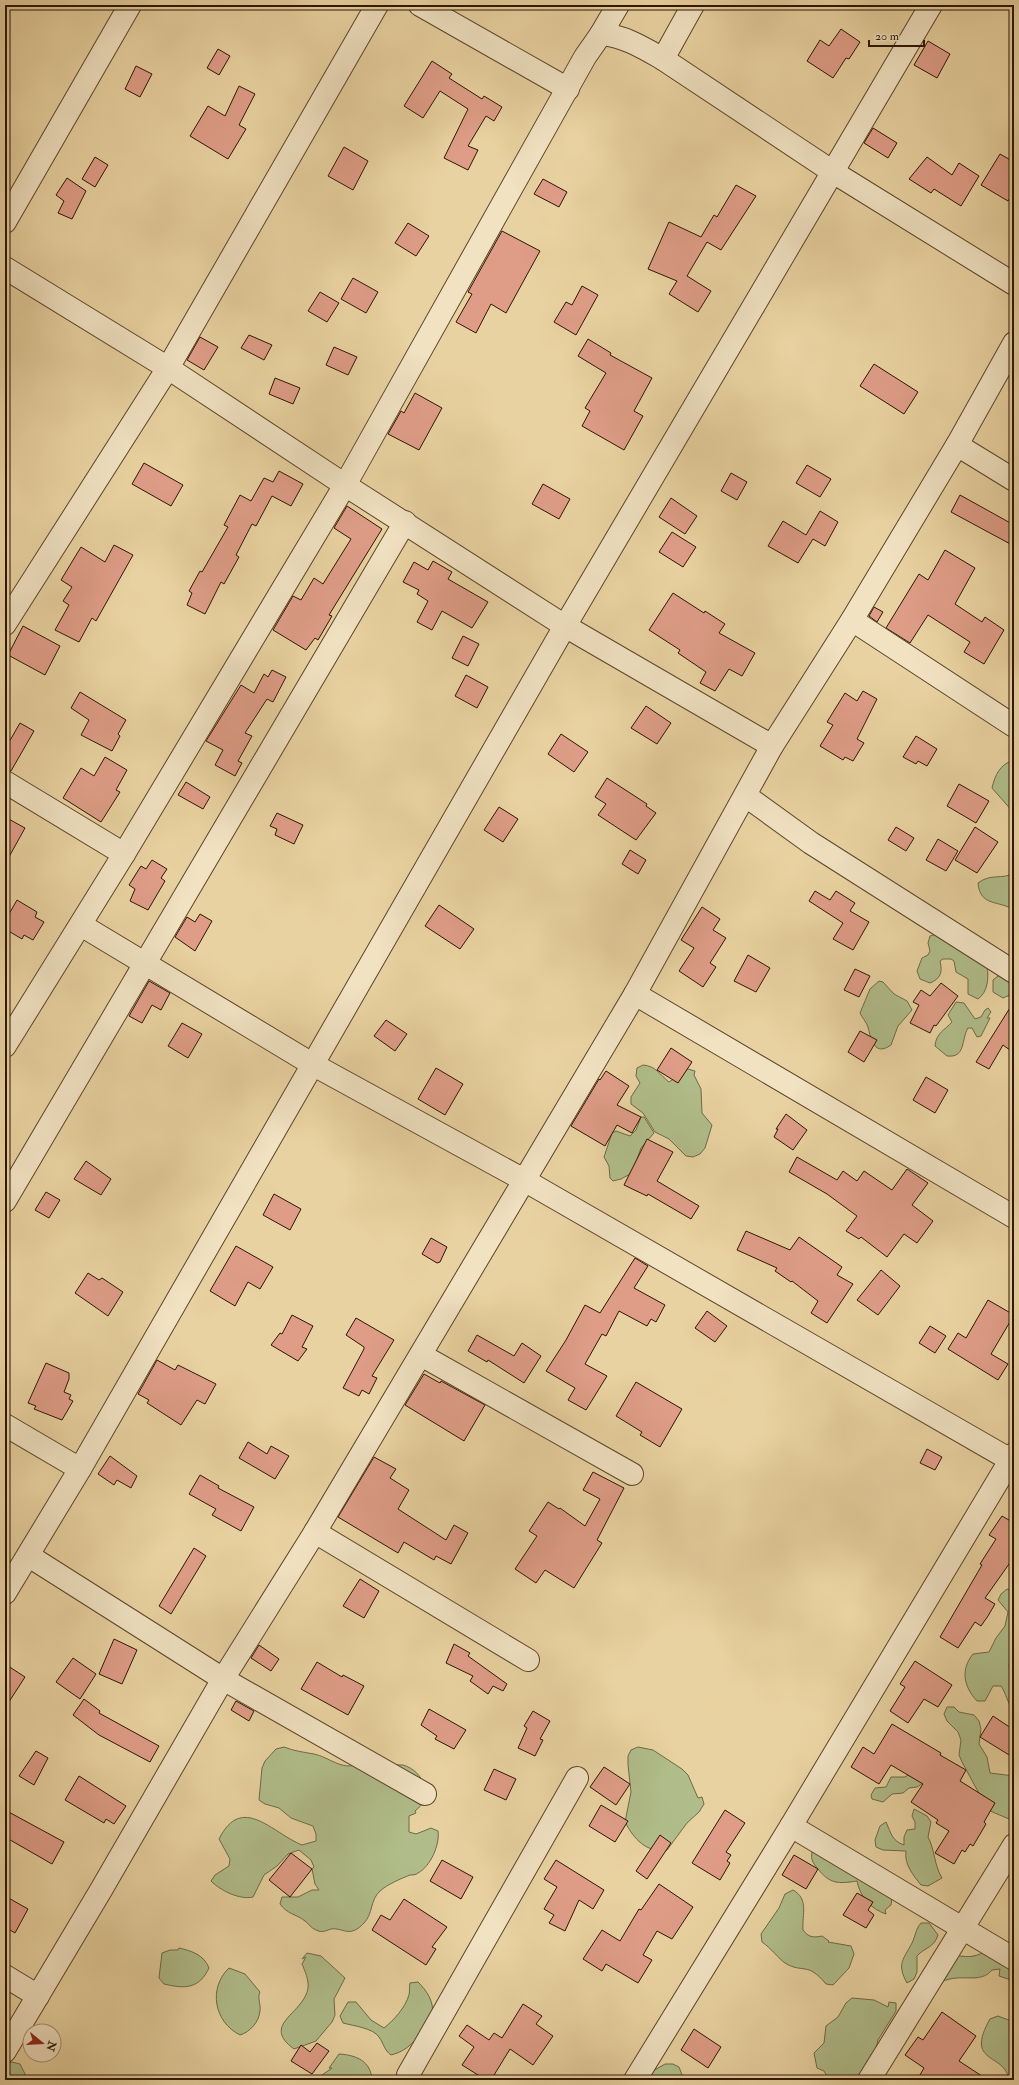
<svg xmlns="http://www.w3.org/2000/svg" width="1019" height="2085" font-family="'IM FELL Double Pica',serif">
	<rect width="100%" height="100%" fill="#e9d2a1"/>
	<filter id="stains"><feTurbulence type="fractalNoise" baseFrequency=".005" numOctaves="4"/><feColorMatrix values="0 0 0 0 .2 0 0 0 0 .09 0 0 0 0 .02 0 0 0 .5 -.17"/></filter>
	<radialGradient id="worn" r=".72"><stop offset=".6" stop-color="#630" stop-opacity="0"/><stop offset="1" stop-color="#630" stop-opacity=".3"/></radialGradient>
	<g fill="#b0bd8a" stroke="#6e6a45">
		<path d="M1014,760v53l-22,-25c3,-13 8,-24 22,-28z"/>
		<path d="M1014,873v37c-15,-10 -34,-3 -36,-27 13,-10 24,-3 36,-10z"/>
		<path d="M937,934l50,32c2,11 1,26 -9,33l-10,-5v-15l-12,-7 -2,-11 -3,-2h-8l-3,2c3,12 0,18 -10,22l-10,-4 -3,-8 5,-13 6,-3 2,-4 -2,-8 2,-7z"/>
		<polygon points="1004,975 1010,979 1010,995 1003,998 993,992 993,980 998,976"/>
		<path d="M879,981l4,1 11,12 13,7 5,9 -14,16 -7,19c-17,12 -20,-6 -23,-18 -2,-6 -6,-9 -8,-14l10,-24z"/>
		<path d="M956,1002l8,1 11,16 6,-2 4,-7 3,-2 3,4 -4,6h3l-9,18 -4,1 -5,-9h-4c-7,12 -2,30 -21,28l-12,-10c1,-13 10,-16 17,-24l-4,-7z"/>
		<path d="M643,1065c13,1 17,10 26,17l19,-13 7,2 -1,4 7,14 1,24 10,12 -7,23 -5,6 -7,3 -7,-1 -17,-17 -14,-7 -12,-19 -12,-9v-7l9,-14 -4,-7 1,-8z"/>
		<polygon points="641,1117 644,1117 654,1133 641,1148 632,1173 621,1179 613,1181 610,1178 609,1166 604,1157 612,1133 616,1131 630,1136 636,1130"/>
		<path d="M1007,1589l7,2v63c-6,6 -5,13 -4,20l4,3v34c-6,-6 -8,-18 -13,-25h-8l-8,15h-8c-13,-14 -17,-31 -4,-47l16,-2 7,-14 9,-12 3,-14 -10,-12 3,-6z"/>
		<polygon points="947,1707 954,1707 959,1712 974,1715 979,1721 981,1729 979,1744 987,1757 990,1773 1014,1776 1014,1812 1009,1819 988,1810 962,1762 959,1755 961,1740 958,1732 947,1721 944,1714"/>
		<path d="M284,1747c10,4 19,5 30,7 15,3 28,17 44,10l45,1c21,6 31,32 12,46l1,2 -7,3v16l7,2 15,-6 7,3c2,13 -7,35 -20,42 -2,2 -6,2 -8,2 -10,4 -22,9 -30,16 -10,9 -7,23 -16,32 -15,16 -21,4 -33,6 -6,2 -9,4 -15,1 -5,-2 -7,-6 -11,-9 -9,-7 -18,-7 -25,-17l2,-7h16l14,-7h7l-4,-6 -3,-15 2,-2 -3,-7 -12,-10 -11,4 -11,12 -13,9 -11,22c-13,3 -32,-6 -42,-16l4,-6 14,-9 1,-7 -11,-20c23,-46 53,-6 83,6l14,-4v-7l-3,-8 -22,-8 -12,-10 -14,-4 -6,-4 3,-32 3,-7 11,-12z"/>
		<path d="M638,1747l15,3 29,19 6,6 10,23 4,-1 2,7 -5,8 -12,11 -20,27c-21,3 -33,-11 -42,-28l6,-30 -3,-27v-9l3,-6z"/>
		<polygon points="908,1775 925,1782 917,1787 909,1788 903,1793 892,1794 883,1802 872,1799 871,1795 875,1788 886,1787 891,1777 905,1777"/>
		<path d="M914,1809l13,7 4,6 -3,15c7,13 6,28 14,41l-14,8 -7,-1c-8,-10 -17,-21 -15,-34l-23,-1 -7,-3 -1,-7 5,-14 6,-4c5,11 6,19 18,23v-8l3,-7 8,-1v-7l-3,-6z"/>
		<path d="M813,1849l79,49 -1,7 -6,5 1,4c-15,-5 -26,-17 -29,-33 -19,3 -27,3 -39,-12 -6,-7 -8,-11 -5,-20z"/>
		<path d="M793,1890c16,9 9,24 10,40 5,7 10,8 19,6l7,5 -1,1 23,4 3,8 -5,14 -16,17 -7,-1c-19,-23 -23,-10 -41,-21 -6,-4 -14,-15 -23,-21l-1,-8 18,-26 6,-14z"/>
		<path d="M921,1923h8l9,12c-4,13 -13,12 -21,21v16l-3,7 -7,4c-11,-20 -3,-24 5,-40 4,-8 3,-13 9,-20z"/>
		<path d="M179,1948c13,3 25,7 30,20 -10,21 -24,21 -45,16l-5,-6 3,-25 8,-3h8z"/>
		<path d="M984,1952l30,1v28l-15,-5 1,-7 -8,1c-9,11 -22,7 -35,8 -5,0 -10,2 -15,3l12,-26c11,2 20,3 30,-3z"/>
		<path d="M307,1953l14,3 24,22 -11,21 1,16 -3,7 -16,19 -22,8c-34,-25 10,-35 14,-61 1,-8 -3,-17 -6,-24l4,-7 -4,2z"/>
		<path d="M229,1968l16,6 15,18c-3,6 1,12 0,19 -1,11 -10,21 -20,24 -26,-13 -32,-47 -11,-67z"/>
		<path d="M418,1982c8,8 17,20 14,33 -1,3 -5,8 -6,11 -9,13 -18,25 -35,29 -7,-5 -7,-11 -12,-18 -6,-9 -25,-11 -36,-14l-3,-7 8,-14h8l15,18 13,8c10,-8 21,-20 25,-33 1,-4 0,-8 1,-12z"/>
		<polygon points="852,1998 874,2000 888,2007 889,2002 896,2003 896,2011 878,2040 869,2080 829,2080 824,2071 817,2068 814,2053 824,2043 826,2026 838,2017 846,2003"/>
		<path d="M998,2016l16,6v58h-5c-4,-28 -45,-15 -19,-61z"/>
		<path d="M339,2054c17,1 32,7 33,26h-57l17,-12h-3z"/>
		<polygon points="12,2062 20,2064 28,2080 5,2080 5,2063"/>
		<polygon points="665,2064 673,2064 679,2067 684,2080 644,2080 646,2075"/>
	</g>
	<g fill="#df9d88" stroke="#2d1600">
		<polygon points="841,29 860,42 849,59 846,58 833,78 807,61 820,40 829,46"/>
		<polygon points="928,41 950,54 937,78 914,65"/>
		<polygon points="218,49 230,56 219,75 207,68"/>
		<polygon points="432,61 452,74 449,78 482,99 484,96 502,107 494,121 486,116 468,146 478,150 468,170 444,158 468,109 440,91 423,118 404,106"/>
		<polygon points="136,66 152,74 140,97 125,89"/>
		<polygon points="239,86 255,94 239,125 246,129 228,159 190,136 208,106 225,116"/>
		<polygon points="873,128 897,143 888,158 864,143"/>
		<polygon points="344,147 368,161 353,190 328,176"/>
		<polygon points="1000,154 1014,162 1014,191 1008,201 981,185"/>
		<polygon points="95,157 108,165 95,187 82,179"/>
		<polygon points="927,157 952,175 959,163 979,176 961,206 934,189 931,193 909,179"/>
		<polygon points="67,178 86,191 72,219 58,213 64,201 56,195"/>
		<polygon points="543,179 567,192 559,207 534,194"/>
		<polygon points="736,185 756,196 721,250 707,242 687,276 711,291 698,312 669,294 677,281 648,269 669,222 701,237 714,215 717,217"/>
		<polygon points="408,223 429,236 416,256 395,243"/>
		<polygon points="502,231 540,251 506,313 491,304 476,333 456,322 472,294 468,292"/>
		<polygon points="353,278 378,292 366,313 341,299"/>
		<polygon points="582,286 598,295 576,335 554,322 566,302 572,305"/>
		<polygon points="320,292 339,303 327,322 308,311"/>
		<polygon points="249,335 272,345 264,360 241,348"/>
		<polygon points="200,337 218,347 204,370 187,360"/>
		<polygon points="588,339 611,353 610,355 652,378 634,411 643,416 624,450 582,426 590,411 585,408 606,373 578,356"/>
		<polygon points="334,347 357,357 348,375 326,365"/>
		<polygon points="874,364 918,392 904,414 860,386"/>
		<polygon points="275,378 300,388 293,404 269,394"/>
		<polygon points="415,393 442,408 419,450 388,434 401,411 404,413"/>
		<polygon points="144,463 183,485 171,506 132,484"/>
		<polygon points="807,465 831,479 820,497 796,483"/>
		<polygon points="279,471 303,484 291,506 272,496 256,526 252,524 236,555 239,557 224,584 221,582 205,614 187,605 192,593 189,591 200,571 202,572 228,527 224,525 240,495 251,501 264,478 273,482"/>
		<polygon points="731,473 747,482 737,500 721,491"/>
		<polygon points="543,484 570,499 559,519 532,504"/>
		<polygon points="960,495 1014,525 1014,546 951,512"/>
		<polygon points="671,498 697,516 685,534 659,517"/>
		<polygon points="347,506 382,529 329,615 332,616 318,640 315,638 306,650 273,630 293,596 301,600 314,578 323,584 351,539 334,528"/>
		<polygon points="820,511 838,522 825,546 813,539 798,563 768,546 783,521 806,535"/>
		<polygon points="672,532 696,547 683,567 659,552"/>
		<polygon points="114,545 133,555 96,621 92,618 79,642 55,630 69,605 63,601 72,587 61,580 81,547 105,562"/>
		<polygon points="945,550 975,568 955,604 982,622 985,617 1004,630 984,664 964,652 970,642 928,615 910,643 886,628 919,574 928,580"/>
		<polygon points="433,561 452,572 448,579 488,602 472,628 442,611 432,630 417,622 428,601 417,594 419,590 403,582 414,562 428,570"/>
		<polygon points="673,593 704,613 705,611 725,624 719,633 755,653 742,676 729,669 715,691 700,683 706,672 678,653 680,650 649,630"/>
		<polygon points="874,607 883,612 877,622 869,616"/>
		<polygon points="23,626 60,646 45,675 8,655"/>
		<polygon points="463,636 479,644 468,666 452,658"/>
		<polygon points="272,670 286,677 273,702 267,699 245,733 252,736 238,761 242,763 235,776 215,765 223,750 206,741 241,685 254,693 264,674 268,677"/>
		<polygon points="466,675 488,687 477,708 455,696"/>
		<polygon points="863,691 877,699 857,739 864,743 853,761 845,757 843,760 820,746 833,725 827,722 845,693 857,701"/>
		<polygon points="80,692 126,720 118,734 120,736 112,751 81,735 89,720 71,708"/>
		<polygon points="646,706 671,723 657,744 631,728"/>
		<polygon points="20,723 34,731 11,771 5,770 5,749"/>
		<polygon points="561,734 588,752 574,772 548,754"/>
		<polygon points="916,736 937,749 927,766 918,761 916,764 903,757"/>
		<polygon points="105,757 127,770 116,790 120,792 101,822 63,798 81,768 94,776"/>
		<polygon points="607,778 647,804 646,806 656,813 636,840 598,815 606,804 595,797"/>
		<polygon points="186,782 210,797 203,809 178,795"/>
		<polygon points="959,784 989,801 976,823 947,806"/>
		<polygon points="499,807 518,819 503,842 484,830"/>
		<polygon points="277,813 303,825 294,844 275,835 277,829 270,826"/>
		<polygon points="5,817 25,828 5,864"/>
		<polygon points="896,827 914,838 906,851 888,840"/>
		<polygon points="975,827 998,842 977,873 955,860"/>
		<polygon points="938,839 958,851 946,871 926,860"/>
		<polygon points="630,850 646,860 638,874 622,864"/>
		<polygon points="152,860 167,869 161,878 165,881 148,910 130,901 135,889 129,885 141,866 146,869"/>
		<polygon points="815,891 830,900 836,891 855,903 850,911 869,922 853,950 833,939 843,923 809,901"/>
		<polygon points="17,900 37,912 35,917 44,922 33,940 24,935 22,939 5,929 5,921"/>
		<polygon points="439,905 474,929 460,949 425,926"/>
		<polygon points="702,907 720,919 713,930 726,938 710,963 716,967 703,987 679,971 694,948 681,940"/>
		<polygon points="200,914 212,921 195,951 175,937 187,917 195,922"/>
		<polygon points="748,955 770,968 756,992 734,981"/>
		<polygon points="855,969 870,976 859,997 844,990"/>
		<polygon points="149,981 170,993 161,1010 152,1005 142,1023 129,1016"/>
		<polygon points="941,983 958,996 936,1026 934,1025 930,1033 910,1023 919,1005 913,1002 921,990 930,996"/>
		<polygon points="1013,1003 1014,1025 1012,1029 1014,1030 1014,1053 1003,1045 989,1069 976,1062"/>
		<polygon points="386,1020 407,1034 395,1051 374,1036"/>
		<polygon points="182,1023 202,1034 188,1058 168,1046"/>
		<polygon points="860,1031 877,1040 864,1062 848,1052"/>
		<polygon points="671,1048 692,1062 678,1083 657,1070"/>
		<polygon points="436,1068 463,1084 445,1115 418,1099"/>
		<polygon points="606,1071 629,1086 617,1105 641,1117 632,1133 617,1125 605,1146 571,1126 599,1079 600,1080"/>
		<polygon points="926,1077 948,1090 935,1113 913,1100"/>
		<polygon points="786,1114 807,1130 793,1150 774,1137 778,1129 776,1129"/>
		<polygon points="647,1139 673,1152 657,1181 699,1206 691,1219 648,1194 647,1196 624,1185"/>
		<polygon points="797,1157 837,1180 843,1171 857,1181 864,1171 892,1190 907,1169 928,1183 912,1205 933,1221 917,1243 904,1234 887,1257 861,1237 859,1239 846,1231 857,1216 827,1194 789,1172"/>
		<polygon points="86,1161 111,1179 101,1195 74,1179"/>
		<polygon points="46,1192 60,1200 49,1218 35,1210"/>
		<polygon points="274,1194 301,1209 290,1230 263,1215"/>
		<polygon points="746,1231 790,1250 799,1237 842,1267 837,1275 853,1284 827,1323 811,1313 818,1301 792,1281 791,1282 775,1271 777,1268 737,1250"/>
		<polygon points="431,1238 447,1247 440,1262 437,1263 422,1254"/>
		<polygon points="236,1246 273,1267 260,1289 248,1282 235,1306 210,1291"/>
		<polygon points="635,1258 648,1266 634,1288 665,1305 656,1322 651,1319 647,1326 619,1311 606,1336 602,1334 585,1364 607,1376 586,1410 568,1400 575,1388 546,1371 566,1340 585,1305 600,1313"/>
		<polygon points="881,1270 900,1286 878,1315 857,1300"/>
		<polygon points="88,1273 99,1280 102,1278 123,1292 108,1316 75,1293"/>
		<polygon points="988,1300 1014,1315 991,1354 1008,1364 998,1380 948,1349 958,1333 966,1338"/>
		<polygon points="707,1311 727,1326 715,1342 695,1328"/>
		<polygon points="292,1315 313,1326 302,1347 307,1349 298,1361 271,1345 280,1333 282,1334"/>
		<polygon points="356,1318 394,1340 372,1376 377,1378 369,1394 362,1390 359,1396 343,1388 364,1349 364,1347 346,1335"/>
		<polygon points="930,1326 946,1336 935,1353 919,1343"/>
		<polygon points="477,1335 514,1356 522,1343 541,1356 524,1383 488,1360 487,1362 468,1351"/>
		<polygon points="157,1360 175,1370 178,1365 216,1384 205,1404 197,1400 181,1425 147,1403 149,1400 138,1394"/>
		<polygon points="46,1363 69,1373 69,1379 64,1392 71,1395 69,1399 73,1401 62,1420 34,1409 36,1406 28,1403"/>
		<polygon points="424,1374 440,1383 441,1381 485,1405 464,1441 405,1405"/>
		<polygon points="636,1382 682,1409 660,1447 640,1435 642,1432 616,1416"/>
		<polygon points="248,1442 267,1454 271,1446 289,1456 275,1479 239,1458"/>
		<polygon points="927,1449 942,1457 935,1470 920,1463"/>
		<polygon points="110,1456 137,1476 131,1488 117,1480 114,1485 98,1474"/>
		<polygon points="374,1457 396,1469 390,1478 409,1490 398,1509 446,1540 454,1525 468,1533 451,1564 436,1556 434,1560 404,1542 398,1553 338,1517"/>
		<polygon points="593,1472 624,1488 597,1540 602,1543 574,1588 545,1570 536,1583 515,1569 537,1536 529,1531 548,1502 559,1509 560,1508 585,1526 600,1499 583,1490"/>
		<polygon points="200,1475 219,1486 218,1488 254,1507 241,1531 212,1515 216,1509 189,1494"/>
		<polygon points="1002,1516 1014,1523 1014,1557 985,1598 995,1604 988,1616 981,1626 975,1622 958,1648 940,1637 982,1565 980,1564 996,1539 989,1535"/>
		<polygon points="194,1548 206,1556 171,1614 159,1606"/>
		<polygon points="360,1579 379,1591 364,1618 343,1606"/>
		<polygon points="114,1639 137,1650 122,1684 99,1674"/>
		<polygon points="454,1644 470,1653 468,1656 507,1684 503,1691 493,1686 488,1694 470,1681 473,1676 446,1663"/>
		<polygon points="259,1645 279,1659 271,1671 251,1658"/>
		<polygon points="73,1658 96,1674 80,1699 56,1682"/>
		<polygon points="915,1661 952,1685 938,1707 924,1699 908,1723 890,1711 905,1687 900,1684"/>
		<polygon points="317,1662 342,1677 343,1675 364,1686 348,1715 301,1689"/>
		<polygon points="5,1664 25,1677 5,1708"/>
		<polygon points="84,1699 100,1711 99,1713 159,1746 150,1762 99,1735 73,1715"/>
		<polygon points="236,1701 254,1711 249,1721 231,1710"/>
		<polygon points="429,1709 466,1730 454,1749 435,1739 437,1736 421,1725"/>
		<polygon points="533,1711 550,1721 540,1739 543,1740 535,1756 518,1748 527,1728 524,1726"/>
		<polygon points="993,1716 1014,1730 1014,1758 980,1737"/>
		<polygon points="892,1724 941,1753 940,1755 966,1770 960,1781 995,1803 984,1822 986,1824 973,1846 970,1844 965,1852 962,1850 954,1864 935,1853 949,1831 936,1823 938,1820 911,1802 923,1784 891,1765 879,1784 851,1767 863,1747 874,1754"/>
		<polygon points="36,1751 48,1758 34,1785 19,1776"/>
		<polygon points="604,1767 630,1784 616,1805 590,1787"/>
		<polygon points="494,1769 516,1779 506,1800 484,1790"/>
		<polygon points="79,1776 126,1806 114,1824 106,1819 104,1823 65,1800"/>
		<polygon points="601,1805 628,1821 615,1842 589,1826"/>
		<polygon points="5,1810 64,1842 52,1864 5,1837"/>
		<polygon points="725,1810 745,1823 726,1852 731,1855 727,1861 730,1863 720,1880 692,1863"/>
		<polygon points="660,1835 671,1843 647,1879 636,1871"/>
		<polygon points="291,1853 312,1869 290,1897 269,1880"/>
		<polygon points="794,1855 818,1869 806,1889 782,1875"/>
		<polygon points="442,1860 473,1877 461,1899 430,1881"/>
		<polygon points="556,1860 604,1890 593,1909 579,1900 565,1931 549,1923 554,1915 544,1909 557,1887 544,1879"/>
		<polygon points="659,1884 693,1907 672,1939 657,1931 643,1955 652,1960 638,1983 606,1964 602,1971 583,1959 602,1930 620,1941 639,1909 641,1910"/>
		<polygon points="857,1893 873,1902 868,1910 874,1915 866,1928 843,1915"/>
		<polygon points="5,1896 28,1909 15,1933 5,1927"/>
		<polygon points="404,1899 447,1927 432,1947 436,1949 426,1965 372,1930 381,1915 390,1920"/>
		<polygon points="523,2004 542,2016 536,2024 553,2036 533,2065 510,2049 491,2080 486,2080 462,2065 474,2047 459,2036 467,2025 489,2040 494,2033 502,2038"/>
		<polygon points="942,2012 976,2036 959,2061 988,2080 917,2080 924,2068 905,2055 918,2037 923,2040"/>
		<polygon points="694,2029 721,2047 708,2068 681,2050"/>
		<polygon points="317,2043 329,2051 312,2074 291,2061 301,2045 310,2052"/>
	</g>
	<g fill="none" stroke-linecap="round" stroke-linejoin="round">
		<g stroke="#5c4528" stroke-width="24">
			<g id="minor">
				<polyline points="420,5 568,89"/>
				<polyline points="601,34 618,5"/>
				<polyline points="663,59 693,5"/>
				<polyline points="5,222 130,5"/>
				<path d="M5,268l163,100 177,117 240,-428 16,-23c23,2 41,13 62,25l170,113 181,112"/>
				<polyline points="957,445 1014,480"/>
				<polyline points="852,620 1014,726"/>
				<polyline points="5,624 168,368 377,5"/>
				<polyline points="5,782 124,854"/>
				<polyline points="746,796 811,843 1014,972"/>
				<polyline points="81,925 312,1064 524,1180 1014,1462"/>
				<polyline points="635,994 1014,1217"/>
				<polyline points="5,1046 124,854 345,485 565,626 772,746"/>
				<polyline points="5,1201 405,522"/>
				<polyline points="421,1355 632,1474"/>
				<polyline points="5,1425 80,1469"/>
				<polyline points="315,1532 528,1660"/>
				<polyline points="29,1556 223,1679 425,1794"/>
				<polyline points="5,1593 80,1469 565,626 931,5"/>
				<polyline points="791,1826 1014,1959"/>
				<polyline points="5,1976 38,1996"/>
				<polyline points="5,2051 101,1890 223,1679 315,1532 635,994 772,746 852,620 957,445 1014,343"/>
				<polyline points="408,2075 577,1778"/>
				<polyline points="635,2080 791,1826 1014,1454"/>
				<polyline points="869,2080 1014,1845"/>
			</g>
		</g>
		<use href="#minor" stroke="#f1e2c2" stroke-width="22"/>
	</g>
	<rect width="1019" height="2085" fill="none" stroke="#e9d2a1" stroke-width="20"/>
	<rect x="6" y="6" width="1007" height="2073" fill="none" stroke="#2d1600" stroke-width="2"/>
	<rect x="10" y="10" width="999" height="2065" fill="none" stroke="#2d1600"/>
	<g transform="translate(42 2043) rotate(108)"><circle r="19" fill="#f1e2c2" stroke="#a39074"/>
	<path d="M0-3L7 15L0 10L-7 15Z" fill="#8f2418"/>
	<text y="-6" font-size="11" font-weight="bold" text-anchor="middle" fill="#2d1600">N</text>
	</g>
	<path d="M869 40v6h55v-6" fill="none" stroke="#2d1600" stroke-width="2"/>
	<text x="875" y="40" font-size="12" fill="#2d1600" stroke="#f1e2c2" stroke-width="3" paint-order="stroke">20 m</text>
	<rect width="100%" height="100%" filter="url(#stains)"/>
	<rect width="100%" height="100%" fill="url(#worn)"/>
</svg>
